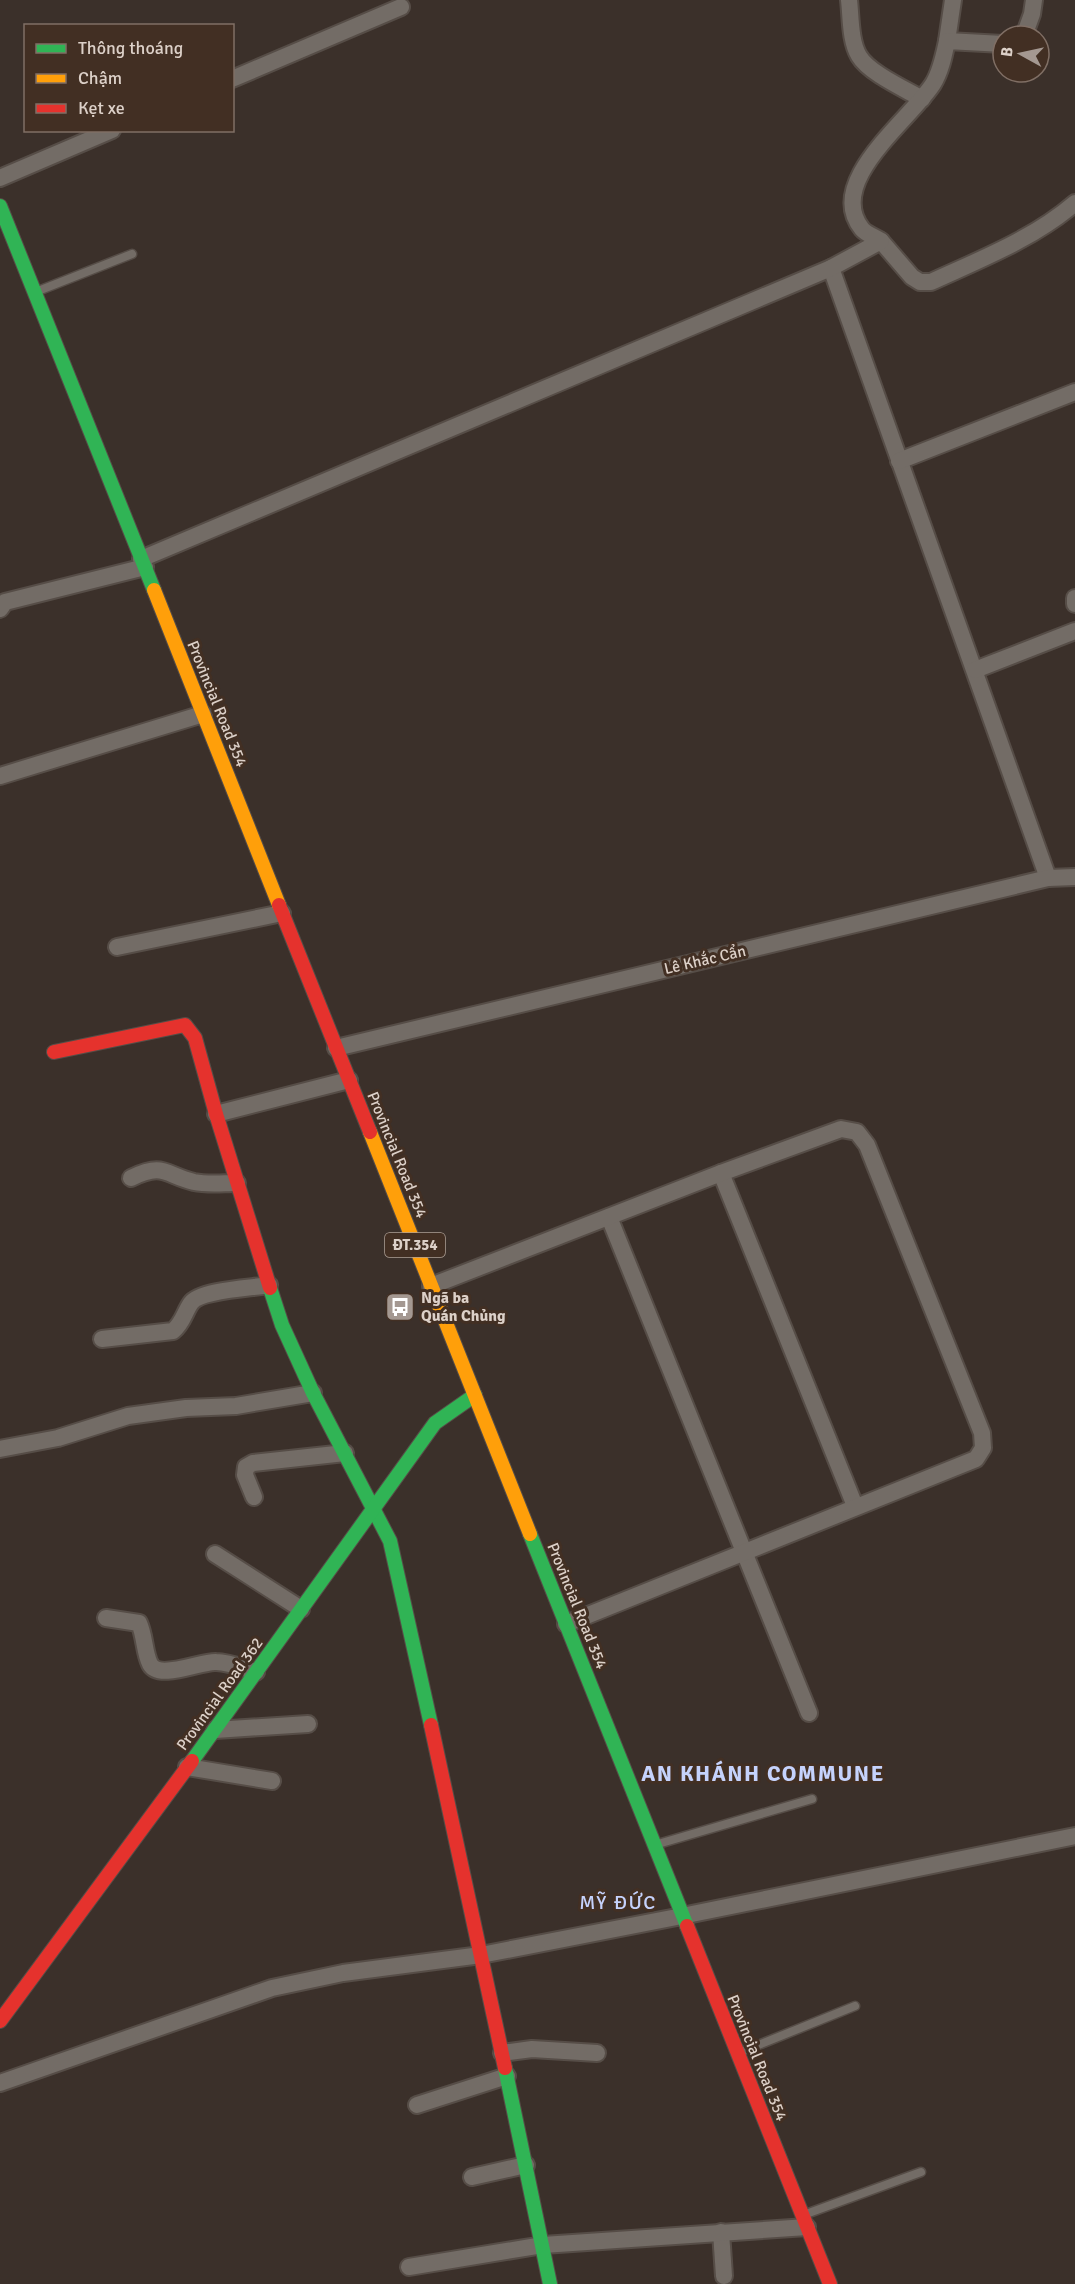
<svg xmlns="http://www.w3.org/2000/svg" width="1075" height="2284" font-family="Signika,sans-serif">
	<rect width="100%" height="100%" fill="#3b302a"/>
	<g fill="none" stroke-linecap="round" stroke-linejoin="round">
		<g stroke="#564d47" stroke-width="11">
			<g id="lane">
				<polyline points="38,291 132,254"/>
				<polyline points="658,1844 812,1799"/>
				<polyline points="741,2052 855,2006"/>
				<polyline points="806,2214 921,2172"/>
			</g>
		</g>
		<g stroke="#564d47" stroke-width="20">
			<g id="street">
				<path d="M849,0c2,17 1,41 10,56 10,17 46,33 63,43"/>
				<polyline points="1024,36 1032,14 1034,0"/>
				<polyline points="947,41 953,0"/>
				<polyline points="232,79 401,7"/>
				<polyline points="0,178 112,130"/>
				<path d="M881,241l31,36 8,5h11c50,-23 102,-43 144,-79"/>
				<polyline points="831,268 1048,878"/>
				<polyline points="899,461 1075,392"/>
				<path d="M141,559l690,-291 50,-27c-6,-4 -15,-7 -19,-12 -38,-47 48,-109 71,-145 8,-13 11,-29 14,-43l56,3"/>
				<polyline points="1075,598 1075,604"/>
				<polyline points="0,609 5,602 145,567"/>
				<polyline points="975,670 1075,631"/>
				<polyline points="0,776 203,714"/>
				<polyline points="117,947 282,913"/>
				<polyline points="336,1048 1048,878 1075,877"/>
				<polyline points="216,1114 349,1080"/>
				<polyline points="721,1173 855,1506"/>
				<path d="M131,1178c33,-16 34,-3 63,4 14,3 29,1 43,1"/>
				<polyline points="609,1217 809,1713"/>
				<polyline points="431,1286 721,1173 841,1129 857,1132 867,1145 982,1433 983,1448 976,1459 566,1624"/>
				<path d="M102,1339l71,-8c10,-8 11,-18 18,-28 9,-13 61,-15 78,-18"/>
				<polyline points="0,1449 58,1438 128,1416 186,1408 236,1406 313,1393"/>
				<polyline points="254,1497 245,1475 246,1467 253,1463 345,1453"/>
				<polyline points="215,1554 301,1609"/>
				<path d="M106,1618l33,5c6,13 5,29 11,41 9,17 51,-3 66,-2 13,0 27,6 40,10"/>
				<polyline points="215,1730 308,1724"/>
				<polyline points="187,1767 272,1781"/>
				<polyline points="502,2053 532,2049 597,2053"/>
				<polyline points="0,2083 272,1988 343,1973 481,1955 682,1916 1075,1836"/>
				<polyline points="417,2105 507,2076"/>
				<polyline points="472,2177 526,2165"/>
				<polyline points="721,2232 724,2276"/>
				<polyline points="409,2267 543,2245 807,2227"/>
			</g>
		</g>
		<g stroke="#564d47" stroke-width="16">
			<g id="fast">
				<polyline points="0,206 154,590"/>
				<polyline points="270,1288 282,1325 313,1393 390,1541 431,1725"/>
				<polyline points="530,1534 687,1926"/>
				<polyline points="192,1761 435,1423 475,1395"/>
				<polyline points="505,2068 550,2284"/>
			</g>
		</g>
		<g stroke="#564d47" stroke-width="16">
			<g id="slow">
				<polyline points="154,590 279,905"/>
				<polyline points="370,1132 530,1534"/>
			</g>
		</g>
		<g stroke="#564d47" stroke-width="16">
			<g id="jam">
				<polyline points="279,905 370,1132"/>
				<polyline points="54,1052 185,1025 195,1038 216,1114 270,1288"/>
				<polyline points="431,1725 505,2068"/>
				<polyline points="687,1926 830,2284"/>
				<polyline points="0,2021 192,1761"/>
			</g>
		</g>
		<use href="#lane" stroke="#736c66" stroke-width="8"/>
		<use href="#street" stroke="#736c66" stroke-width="16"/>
		<use href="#fast" stroke="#30b455" stroke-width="14"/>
		<use href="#slow" stroke="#ff9f0a" stroke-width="14"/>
		<use href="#jam" stroke="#e5322d" stroke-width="14"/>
	</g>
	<defs>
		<g id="bus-square" transform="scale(1.5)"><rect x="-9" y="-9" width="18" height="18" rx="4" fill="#a49891" stroke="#422f23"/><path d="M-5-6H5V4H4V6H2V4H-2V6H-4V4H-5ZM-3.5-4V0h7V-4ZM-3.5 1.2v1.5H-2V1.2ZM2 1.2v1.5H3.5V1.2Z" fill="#fff"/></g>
	</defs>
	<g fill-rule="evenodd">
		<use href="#bus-square" x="400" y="1307"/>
	</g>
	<g text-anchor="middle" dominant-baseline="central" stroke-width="6" stroke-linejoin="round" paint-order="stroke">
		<rect fill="#422f23" stroke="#aea096" stroke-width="1.5" x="385" y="1233" width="60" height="24" rx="4.5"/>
		<g font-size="15" font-weight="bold" fill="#dcd0c8">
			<text x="415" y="1245">ĐT.354</text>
		</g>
		<g font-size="16" fill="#dcd0c8" stroke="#422f23">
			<text transform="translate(217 704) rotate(68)">Provincial Road 354</text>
			<text transform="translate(705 960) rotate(-13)">Lê Khắc Cẩn</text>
			<text transform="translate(397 1155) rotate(68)">Provincial Road 354</text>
			<text transform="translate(577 1606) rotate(68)">Provincial Road 354</text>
			<text transform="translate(220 1694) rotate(-54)">Provincial Road 362</text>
			<text transform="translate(757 2058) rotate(68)">Provincial Road 354</text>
		</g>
		<g font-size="16" font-weight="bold" fill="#dcd0c8" stroke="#422f23" text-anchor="start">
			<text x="421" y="1298">Ngã ba<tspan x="421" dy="18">Quán Chủng</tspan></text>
		</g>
		<g font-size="20" letter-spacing="1.5" fill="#c5d2fc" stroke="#422f23">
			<text x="618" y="1902">MỸ ĐỨC</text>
		</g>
		<g font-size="22" font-weight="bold" letter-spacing="1.5" fill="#c5d2fc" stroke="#422f23">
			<text x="763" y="1773">AN KHÁNH COMMUNE</text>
		</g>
	</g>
	<rect x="24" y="24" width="210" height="108" fill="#422f23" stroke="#806f65" stroke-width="1.5"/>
	<rect x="36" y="44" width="30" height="9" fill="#30b455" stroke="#806f65" stroke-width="1.5"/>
	<text x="78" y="54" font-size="18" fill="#dcd0c8">Thông thoáng</text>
	<rect x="36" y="74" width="30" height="9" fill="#ff9f0a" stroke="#806f65" stroke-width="1.5"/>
	<text x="78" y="84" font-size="18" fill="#dcd0c8">Chậm</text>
	<rect x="36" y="104" width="30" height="9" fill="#e5322d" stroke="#806f65" stroke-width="1.5"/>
	<text x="78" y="114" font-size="18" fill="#dcd0c8">Kẹt xe</text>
	<g transform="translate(1021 54) rotate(278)"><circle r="28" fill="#422f23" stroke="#806f65" stroke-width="1.5"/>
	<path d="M0-4.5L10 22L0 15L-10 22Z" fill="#a49891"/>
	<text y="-9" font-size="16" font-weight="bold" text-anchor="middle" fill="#dcd0c8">B</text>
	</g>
</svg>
